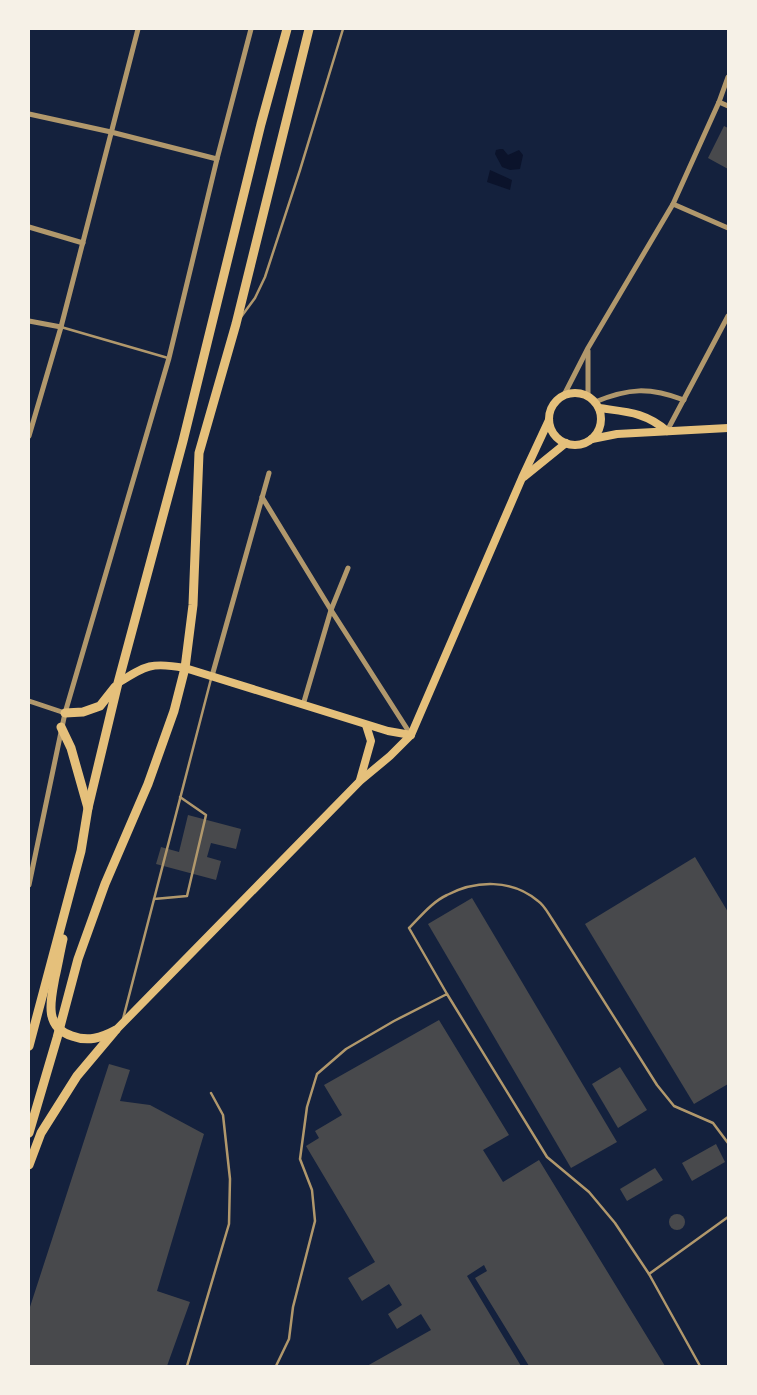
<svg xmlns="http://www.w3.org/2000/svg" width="757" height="1395" font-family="'Playfair Display',serif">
	<rect width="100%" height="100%" fill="#14213d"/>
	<g fill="#0b132b">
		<polygon points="500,149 503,149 508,155 519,150 523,155 520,169 510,170 502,167 495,154 496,150"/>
		<polygon points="490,170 512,180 510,190 487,182"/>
	</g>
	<g fill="#48494c">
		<polygon points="724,126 728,128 728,169 708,158"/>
		<polygon points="188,815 241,829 236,849 211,843 207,857 221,861 216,880 156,864 161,847 179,852"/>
		<polygon points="695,857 728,912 728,1084 694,1104 585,924"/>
		<polygon points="472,898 617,1142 571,1168 428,924"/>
		<polygon points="439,1020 509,1135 483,1150 503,1182 539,1160 665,1366 529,1366 475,1278 487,1271 484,1265 467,1276 521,1366 367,1366 431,1330 421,1314 397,1329 388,1314 402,1305 389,1284 362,1301 348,1278 375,1262 306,1146 319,1138 315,1131 342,1115 324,1085"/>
		<polygon points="109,1064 130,1070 120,1101 150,1105 204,1134 157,1291 190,1302 167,1366 29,1366 29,1310"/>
		<polygon points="620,1067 647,1110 618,1128 592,1084"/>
		<polygon points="716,1144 725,1162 692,1181 682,1163"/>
		<polygon points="655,1168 663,1180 627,1201 620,1189"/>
		<circle cx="677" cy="1222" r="8"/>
	</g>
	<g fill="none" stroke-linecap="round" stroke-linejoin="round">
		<g stroke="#b1986c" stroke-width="2.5">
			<polyline points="241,317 255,298 265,277 300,170 343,29"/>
			<polyline points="61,327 168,358"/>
			<polyline points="154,899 187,896 206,815 180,797"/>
			<path d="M447,994l-38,-66c12,-12 23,-26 38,-33 29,-15 65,-16 91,6 6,4 10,12 14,18l105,166 17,21 39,17 15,20"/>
			<polyline points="123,1019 211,679"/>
			<polyline points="649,1274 700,1366"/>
			<polyline points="187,1366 229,1224 230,1179 223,1115 211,1093"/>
			<polyline points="276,1366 289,1339 293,1307 315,1221 312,1190 300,1159 307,1107 317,1074 346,1049 394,1021 447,994 547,1157 589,1192 615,1223 649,1274 728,1217"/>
		</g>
		<g stroke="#b1986c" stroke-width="5">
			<polyline points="719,102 728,106"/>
			<polyline points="29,114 111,132 217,159"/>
			<polyline points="673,204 728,228"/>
			<polyline points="29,227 83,243"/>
			<polyline points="29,321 61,327"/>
			<polyline points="588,351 588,396"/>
			<polyline points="564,395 588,348 673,204 719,102 728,77"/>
			<path d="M595,402c34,-14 54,-15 89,-2"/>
			<polyline points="667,431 728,316"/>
			<polyline points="29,436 61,327 138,29"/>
			<polyline points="262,497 331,610 411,735"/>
			<polyline points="212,676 269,473"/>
			<polyline points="29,701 65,713"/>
			<polyline points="303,705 331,610 348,568"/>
			<polyline points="29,885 65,713 169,358 217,159 251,29"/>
		</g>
		<g stroke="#e5c07b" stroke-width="8">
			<circle cx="575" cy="419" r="26"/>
			<path d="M599,408c28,4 46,4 68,23"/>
			<polyline points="592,439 617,434 728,428"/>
			<polyline points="524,477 566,443"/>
			<path d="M118,683c28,-18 34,-21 67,-15l203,63 23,4"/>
			<polyline points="360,780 371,741 366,725"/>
			<polyline points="116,1030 360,781 390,756 411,735 522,478 549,420"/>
		</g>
		<g stroke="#e5c07b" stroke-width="9">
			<polyline points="65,713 83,712 100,706 115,687"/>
			<polyline points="61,727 71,748 88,808"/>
			<path d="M63,939c-3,13 -5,25 -8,38 -4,22 -12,50 17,59 16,6 29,2 44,-6"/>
			<polyline points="29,1046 81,851 88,808 118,683 183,441 261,124 287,29"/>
			<polyline points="29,1133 57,1038 78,959 105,884 148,784 174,711 185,668 193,605 199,453 236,324 309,29"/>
			<polyline points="29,1165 41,1133 77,1076 114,1032"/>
		</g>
	</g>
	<rect width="757" height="1395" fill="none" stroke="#f6f1e7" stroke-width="60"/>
</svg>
